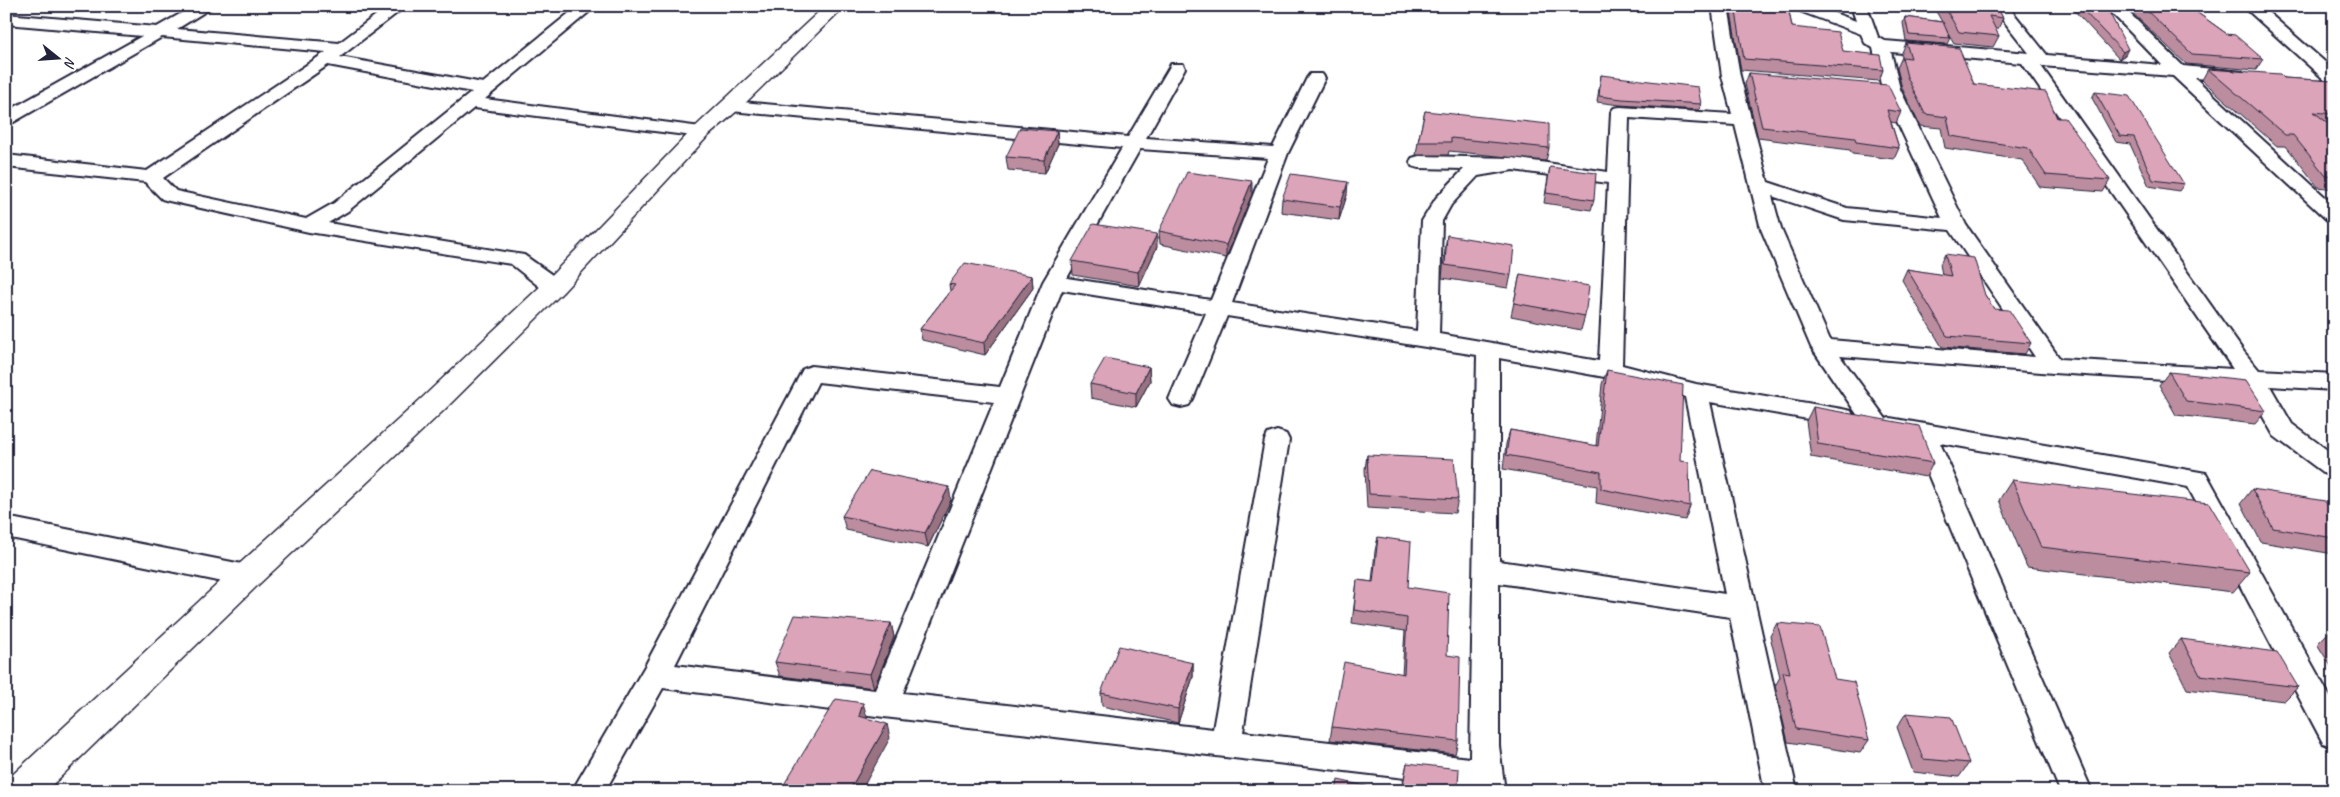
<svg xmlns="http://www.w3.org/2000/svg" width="2340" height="797" font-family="Caveat,sans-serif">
	<rect width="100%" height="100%" fill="#fff"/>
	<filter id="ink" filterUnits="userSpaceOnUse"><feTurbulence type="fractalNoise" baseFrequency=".02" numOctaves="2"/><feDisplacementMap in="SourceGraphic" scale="10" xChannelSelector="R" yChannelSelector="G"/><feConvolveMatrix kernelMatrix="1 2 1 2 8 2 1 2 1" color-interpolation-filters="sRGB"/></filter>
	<g filter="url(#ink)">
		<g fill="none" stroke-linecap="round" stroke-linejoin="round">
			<g stroke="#22223b" stroke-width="4">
				<g id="minor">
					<path d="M194,6h20l-37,23 162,14 49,-37h18l-66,51 143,26 95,-77h18l-111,93 216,28 6,1 3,4 -3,4 -6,1 -227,-29 -126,103 -20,12 196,32 38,27 3,5 -3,5 -8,1 -8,-1 -35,-28 -202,-32 -140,-31 -7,-2 -17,-17 -139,-15v-12l141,16 179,-119 -164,-15 -150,86 -6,1v-12l136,-76 -136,-12v-10l151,13zM328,65l144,27 -138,111 -28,16 -130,-28 -13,-13z"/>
					<path d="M1712,6h16l12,70 28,106 79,26 95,10 -60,-129 -9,-41 -8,-5 -4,-9 -67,-25 -2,-3h23l41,15 -5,-15h16l11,31 7,4 144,12 -37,-47h16l39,49 115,10 -57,-59h17l61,60 60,6 3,4 -3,4 -6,1 -42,-3 139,127v17l-7,-2 -154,-144 -132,-10 203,286 15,18 75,4v16l-64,-4 22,38 42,31v22l-9,-3 -51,-38 -29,-51 -192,-12 -213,-17 46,63 4,-1 316,55 128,231v43l-11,-4 -135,-256 -248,-44 152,348h-32l-147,-353 -46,-9 -56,-82 -50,-118 -26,-104 -106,-7 -7,247 74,19 146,25 9,2 3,6 -3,6 -9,2 -132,-23 87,389h-32l-35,-174 -231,-34v163l6,45h-32v-5l-589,-69 -221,-29 -58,103h-33l73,-125 158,-297 8,-3 189,21 43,-105 79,-134 -391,-37 -6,-1 -3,-4 3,-4 6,-1 397,36 41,-69 2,-4h12l2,4 -39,70 127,9 34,-69 3,-4h12l3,4 -37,75 -56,150 185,28 5,-110 14,-23 28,-29 -45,-1 -7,-2 -2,-4 2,-4 7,-2 94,2 95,14 3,-60 3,-4 6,-1 112,7 -10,-38zM1891,52l131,11 211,306 -173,-10 -94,-134 -66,-136zM1140,149l128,9 -57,142 -144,-22zM1513,170l95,13 -9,178 -160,-27 3,-113 9,-16 27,-29zM1772,196l72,24 106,10 85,127 -205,-17 -49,-111zM1062,290l144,23 -37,86 4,6 8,2 8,-2 4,-6 34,-83 250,39 -7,403 -227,-26 46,-292 -3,-6 -9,-3 -9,3 -3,6 -52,289 -310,-36zM1499,358l111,20 75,19 40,197 -226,-33zM818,382l176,20 -119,288 -200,-25z"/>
					<polygon points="2243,6 2261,6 2334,70 2334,84 2328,83"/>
					<polygon points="6,517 247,565 257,568 261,576 257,584 247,587 6,537"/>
				</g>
			</g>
			<g stroke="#22223b" stroke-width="3">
				<polygon id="tertiary" points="825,6 845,6 738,110 708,136 563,292 442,412 258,585 46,791 6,791 8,779 236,567 422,398 545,282 694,128"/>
			</g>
			<use href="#minor" fill="#fff" fill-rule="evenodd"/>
			<use href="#tertiary" fill="#fff" fill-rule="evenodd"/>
		</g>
		<g fill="#bc8d9f" stroke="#22223b">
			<polygon points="1730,6 1788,6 1792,27 1883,70 1879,81 1741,70"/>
			<polygon points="1933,6 2001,6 2002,8 2000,13 2003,18 1998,29 1995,29 1999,36 1993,47 1954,43 1945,28 1950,38 1947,44 1906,41 1903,23 1905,17 1942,22"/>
			<polygon points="2070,6 2106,6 2125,55 2119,59"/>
			<polygon points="2125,6 2188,6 2227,34 2263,59 2256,70 2186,64"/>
			<polygon points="1906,43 1974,84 2057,118 2110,180 2103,192 2040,187 2022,160 1945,148 1941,128 1920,126 1902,88 1897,68 1902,57 1901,55"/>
			<polygon points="2208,69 2284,78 2334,81 2334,125 2330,125 2334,128 2334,189 2318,187 2286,146 2277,146 2202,80"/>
			<polygon points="1749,73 1901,112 1896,123 1891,122 1899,148 1894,159 1852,154 1850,150 1758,138 1745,84"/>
			<polygon points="1601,75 1701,104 1699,110 1620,105 1597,102"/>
			<polygon points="2095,92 2184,184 2179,191 2149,186 2130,144 2116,142 2092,98"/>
			<polygon points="1425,111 1549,148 1546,161 1449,151 1448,155 1416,155 1418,142"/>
			<polygon points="1057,131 1058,144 1045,173 1008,170 1006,157"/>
			<polygon points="1550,167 1594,200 1591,210 1544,203 1548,177"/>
			<polygon points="1252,194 1226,258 1160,244 1159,231"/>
			<polygon points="1347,195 1339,220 1281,212 1282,199"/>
			<polygon points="1447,235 1511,275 1508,288 1442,278 1445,249"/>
			<polygon points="1157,247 1139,286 1073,275 1072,261"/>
			<polygon points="1945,254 1985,295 1994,309 2031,343 2025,354 1942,347 1902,280 1907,269 1942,275 1940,264"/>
			<polygon points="1520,274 1585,316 1581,330 1511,316"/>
			<polygon points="1032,276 1033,288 985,355 922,340 920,329 950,291 949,284"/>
			<polygon points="1149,367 1150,381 1136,407 1091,398 1090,384"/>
			<polygon points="1607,370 1680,461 1690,506 1685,520 1596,503 1597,486 1503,469 1506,444 1510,430 1596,446 1602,384"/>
			<polygon points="2169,372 2266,411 2255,424 2176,415 2159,385"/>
			<polygon points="1813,407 1933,463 1926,477 1811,457 1806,421"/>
			<polygon points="1367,455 1458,499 1455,513 1367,508 1365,469"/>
			<polygon points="2012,480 2250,572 2233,592 2027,567 1999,500"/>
			<polygon points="2252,489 2334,517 2334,554 2261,542 2241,503"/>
			<polygon points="951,500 928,547 846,530 842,516"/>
			<polygon points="1378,537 1408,587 1447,655 1458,741 1455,754 1330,740 1332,727 1402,674 1405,631 1352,623 1357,580 1372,582 1375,551"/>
			<polygon points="891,623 894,637 874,688 780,676 775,662"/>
			<polygon points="1777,623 1835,679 1869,740 1860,753 1788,742 1775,686 1780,677 1770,636"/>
			<polygon points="2331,630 2334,631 2334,671 2317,644"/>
			<polygon points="2181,639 2298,687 2284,701 2187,689 2169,653"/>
			<polygon points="1193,663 1193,677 1178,723 1102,706 1101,693"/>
			<polygon points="1906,713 1969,763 1959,777 1913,772 1897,727"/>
			<polygon points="1407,763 1458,785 1466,791 1401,791"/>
		</g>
		<g fill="#997382" stroke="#22223b">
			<polygon points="2128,49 2125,55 2119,59 2123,52"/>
			<polygon points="1057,131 1058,144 1045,173 1044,160"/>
			<polygon points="1252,181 1252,194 1226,258 1226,245"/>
			<polygon points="1348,182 1347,195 1339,220 1340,207"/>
			<polygon points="1157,234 1157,247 1139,286 1138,272"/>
			<polygon points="1032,276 1033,288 985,355 984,343"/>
			<polygon points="1149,367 1150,381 1136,407 1136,393"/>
			<polygon points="949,487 951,500 928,547 925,533"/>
			<polygon points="891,623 894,637 874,688 870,674"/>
			<polygon points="1193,663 1193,677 1178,723 1178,709"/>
			<polygon points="863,703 867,717 863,729 859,716"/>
			<polygon points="887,724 890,738 861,791 849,791"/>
		</g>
		<g fill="#dba4b9" stroke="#22223b">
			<polygon points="1735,6 1788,6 1792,27 1838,32 1843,51 1880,55 1883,70 1744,59"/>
			<polygon points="1944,6 2001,6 2002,8 1997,7 2003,18 1989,16 1999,36 1959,32"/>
			<polygon points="2079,6 2106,6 2128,49 2123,52"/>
			<polygon points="2142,6 2188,6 2227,34 2235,35 2263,59 2192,54"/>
			<polygon points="1905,17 1943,22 1950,38 1909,35"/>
			<polygon points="1906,43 1959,48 1974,84 2046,92 2057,118 2065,118 2110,180 2046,175 2028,148 1951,136 1947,117 1925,114 1907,77 1902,57 1911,58"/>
			<polygon points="2208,69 2280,74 2284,78 2334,81 2334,114 2314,112 2334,128 2334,177 2326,176 2293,135 2285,135"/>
			<polygon points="1749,73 1888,85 1901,112 1887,110 1899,148 1856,142 1855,138 1762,127"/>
			<polygon points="1601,75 1698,87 1701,104 1622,99 1599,96"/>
			<polygon points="2095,92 2129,96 2184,184 2153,180 2134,137 2120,136"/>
			<polygon points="1425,111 1549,124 1549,148 1451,138 1451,142 1418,142"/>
			<polygon points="1020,128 1057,131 1044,160 1006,157"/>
			<polygon points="1550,167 1596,173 1594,200 1546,193"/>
			<polygon points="1187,172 1252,181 1226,245 1159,231"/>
			<polygon points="1291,174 1348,182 1340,207 1282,199"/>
			<polygon points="1093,224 1157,234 1138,272 1072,261"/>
			<polygon points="1447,235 1514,246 1511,275 1445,265"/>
			<polygon points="1945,254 1974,258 1985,295 1994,309 2009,310 2031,343 1947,336 1907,269 1951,276"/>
			<polygon points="965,263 1032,276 984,343 920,329 955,285 949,284"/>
			<polygon points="1520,274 1589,286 1585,316 1514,303"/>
			<polygon points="1105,358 1149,367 1136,393 1090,384"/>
			<polygon points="1607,370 1683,385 1680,461 1689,462 1690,506 1601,489 1601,472 1506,455 1510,430 1598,446"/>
			<polygon points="2169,372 2246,380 2266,411 2186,401"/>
			<polygon points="1813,407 1919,426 1933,463 1818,444"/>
			<polygon points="1367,455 1454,459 1458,499 1369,494"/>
			<polygon points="870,471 949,487 925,533 842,516"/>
			<polygon points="2012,480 2209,503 2250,572 2041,547"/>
			<polygon points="2252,489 2325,501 2334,517 2334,538 2273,528"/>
			<polygon points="1378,537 1411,542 1408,587 1449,593 1447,655 1460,657 1458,741 1332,727 1344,662 1404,674 1407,618 1354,610 1357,580 1373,582"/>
			<polygon points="795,615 891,623 870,674 775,662"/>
			<polygon points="1777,623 1820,627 1835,679 1854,682 1869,740 1796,729 1783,672 1790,673"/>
			<polygon points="2181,639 2277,652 2298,687 2200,675"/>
			<polygon points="1119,646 1193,663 1178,709 1101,693"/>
			<polygon points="836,699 863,703 859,716 887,724 849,791 780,791"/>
			<polygon points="1906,713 1951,717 1969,763 1923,759"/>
			<polygon points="1407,763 1459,769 1458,785 1467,787 1466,791 1402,791"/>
			<polygon points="1338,780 1388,791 1336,791"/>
		</g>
	</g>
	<rect width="2340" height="797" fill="none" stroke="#fff" stroke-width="25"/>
	<rect x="12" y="12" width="2315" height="772" fill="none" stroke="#22223b" stroke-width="2" filter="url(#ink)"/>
	<g transform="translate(58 58) rotate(107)" stroke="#ffffff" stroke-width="4" paint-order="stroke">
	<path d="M0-4L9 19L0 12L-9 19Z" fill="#22223b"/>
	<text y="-8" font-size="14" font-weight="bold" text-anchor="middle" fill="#22223b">N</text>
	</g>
</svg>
